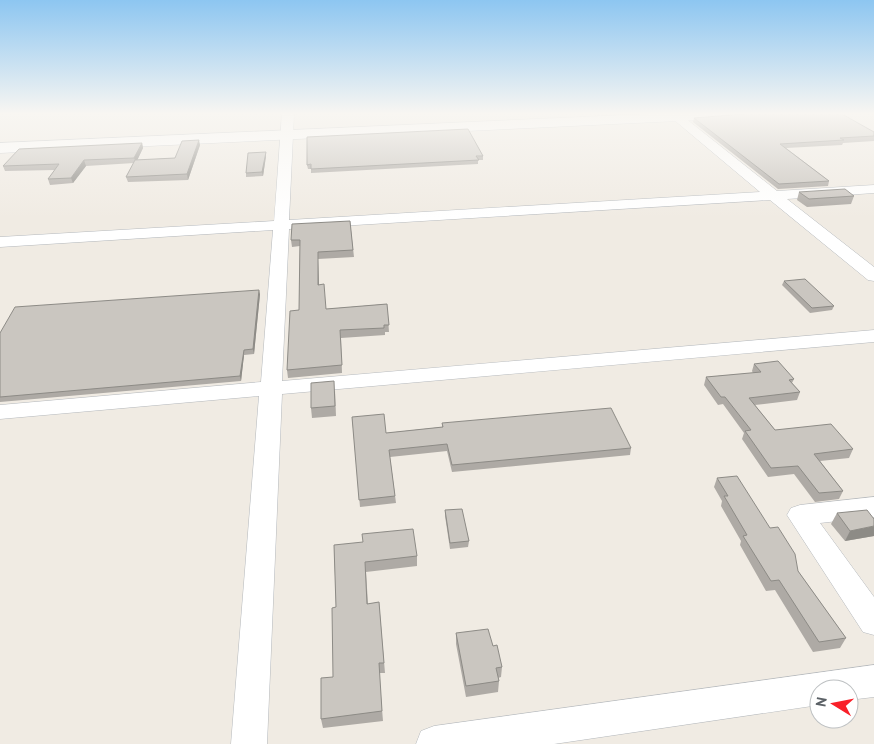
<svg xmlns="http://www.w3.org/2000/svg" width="874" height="744" font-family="'PT Sans',sans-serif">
	<rect width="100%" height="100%" fill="#f0ebe3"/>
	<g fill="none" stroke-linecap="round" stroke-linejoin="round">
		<g stroke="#b4b8bc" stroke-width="1">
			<g id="street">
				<polygon points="282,114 294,114 289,220 760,192 667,114 680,114 777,191 874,185 874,193 787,199 874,267 874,281 868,280 770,200 289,229 282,381 874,330 874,342 282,394 267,744 231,744 259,396 0,419 0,405 261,382 273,230 0,247 0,237 274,221"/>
				<polygon points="874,497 874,517 820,523 874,597 874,635 863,632 787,515 791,508 800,505"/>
				<polygon points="874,665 874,697 849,700 849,689 819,689 819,705 554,744 416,744 421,731 434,726"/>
			</g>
		</g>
		<g stroke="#b5babf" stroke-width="1">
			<polygon id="secondary" points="648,114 749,114 747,117 742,118 0,153 0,143"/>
		</g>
		<use href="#street" fill="#fff" fill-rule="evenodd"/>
		<use href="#secondary" fill="#fff" fill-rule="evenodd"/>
	</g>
	<g fill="#aeaaa5">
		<polygon points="694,118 874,132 874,141 843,143 842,145 786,148 829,181 828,186 778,189 693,122"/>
		<polygon points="142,143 143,148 137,160 175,158 200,145 188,180 128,182 126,177 134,163 86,166 73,183 50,185 48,179 55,170 5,171 3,166"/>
		<polygon points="266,152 266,156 263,176 246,177 246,173"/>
		<polygon points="483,156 483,160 478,160 478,164 311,173 311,169 308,169 307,165"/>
		<polygon points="799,192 854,196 851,204 807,207 797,200"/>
		<polygon points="350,221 354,257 318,259 319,285 326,309 387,304 389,332 385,332 385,335 341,338 342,373 288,378 287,370 299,310 300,246 292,247 291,240"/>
		<polygon points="784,281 834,306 832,310 810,313 782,285"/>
		<polygon points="260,294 254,354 244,355 241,381 0,402 0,333"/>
		<polygon points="754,364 794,379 792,383 800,392 797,400 755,405 775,430 853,449 849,458 820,461 843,491 839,499 815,502 794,474 768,477 742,439 744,433 723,404 718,405 704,385 706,377 753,373 752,371"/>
		<polygon points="335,391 336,416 312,418 311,408"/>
		<polygon points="352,417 386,433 442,427 442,423 631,448 630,455 452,472 447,451 390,457 396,503 360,507"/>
		<polygon points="717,478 798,571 846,638 840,648 813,652 775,590 766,591 740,545 741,541 721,506 722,501 714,487"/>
		<polygon points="445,510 469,541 468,547 450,549 445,516"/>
		<polygon points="837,513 874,536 845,541 831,524"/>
		<polygon points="334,545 417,556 417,566 366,572 368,604 379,602 385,673 379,673 383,721 323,728 321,719 333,677 336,607"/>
		<polygon points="456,633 493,646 502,667 501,677 498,678 499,681 498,692 466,697 456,644"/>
	</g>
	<g fill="#8d8b86">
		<polygon points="199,140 200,145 188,180 187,174"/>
		<polygon points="142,143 143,148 136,163 134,158"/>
		<polygon points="266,152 266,156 263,176 262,172"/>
		<polygon points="84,160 86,166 73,183 71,178"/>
		<polygon points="318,252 318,259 319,292 318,285"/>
		<polygon points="259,290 260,294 254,354 253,349"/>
		<polygon points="244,350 244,355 241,381 240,376"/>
		<polygon points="874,526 874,536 845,541 850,531"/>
	</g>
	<g fill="#cac6c0" stroke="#8d8b86">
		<polygon points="743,114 842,114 874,132 874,136 840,138 844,140 780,144 829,181 779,184 694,118"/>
		<polygon points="468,129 483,156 476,156 479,160 311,169 311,164 307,165 307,137"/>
		<polygon points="199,140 187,174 126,177 135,160 175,158 182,141"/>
		<polygon points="142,143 134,158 84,160 71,178 48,179 59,164 3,166 19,149"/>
		<polygon points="266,152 262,172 246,173 248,153"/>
		<polygon points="845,189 854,196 809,199 799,192"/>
		<polygon points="350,221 353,250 318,252 318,285 324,284 326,309 387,304 389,325 384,325 384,328 340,330 342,365 287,370 290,311 299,310 300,240 291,240 292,224"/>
		<polygon points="805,279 834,306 812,308 784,281"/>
		<polygon points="259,290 253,349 244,350 240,376 0,397 0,333 15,307"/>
		<polygon points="778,361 794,379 789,380 800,392 749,398 775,430 831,424 853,449 814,454 843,491 819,493 798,466 771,468 745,431 751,430 725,397 721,397 706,377 761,372 754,364"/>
		<polygon points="334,381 335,406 311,408 311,383"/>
		<polygon points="611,408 631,448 452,465 447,444 389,450 395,496 359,500 352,417 384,414 386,433 443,427 442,423"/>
		<polygon points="737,476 770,528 778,527 795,554 798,571 846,638 819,642 779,580 771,581 743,536 747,535 724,496 728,496 717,478"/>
		<polygon points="462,509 469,541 450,543 445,510"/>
		<polygon points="867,510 874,519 874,526 850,531 837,513"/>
		<polygon points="413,529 417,556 365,562 367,604 379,602 384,663 379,663 382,711 321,719 321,678 333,677 332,608 336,607 334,545 363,542 362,534"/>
		<polygon points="488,629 493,646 497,645 502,667 496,668 499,681 466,686 456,633"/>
	</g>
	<linearGradient id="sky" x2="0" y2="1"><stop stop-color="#8dc6f1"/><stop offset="0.52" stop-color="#f8f6f2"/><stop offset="1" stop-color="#f8f6f2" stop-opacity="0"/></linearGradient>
	<rect width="874" height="218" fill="url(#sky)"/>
	<g transform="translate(834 704) rotate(280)"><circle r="24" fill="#ffffff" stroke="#bdc0c2"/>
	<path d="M0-4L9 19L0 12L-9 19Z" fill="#f92029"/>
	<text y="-8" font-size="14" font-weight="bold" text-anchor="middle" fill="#5b6166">N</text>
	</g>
</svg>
